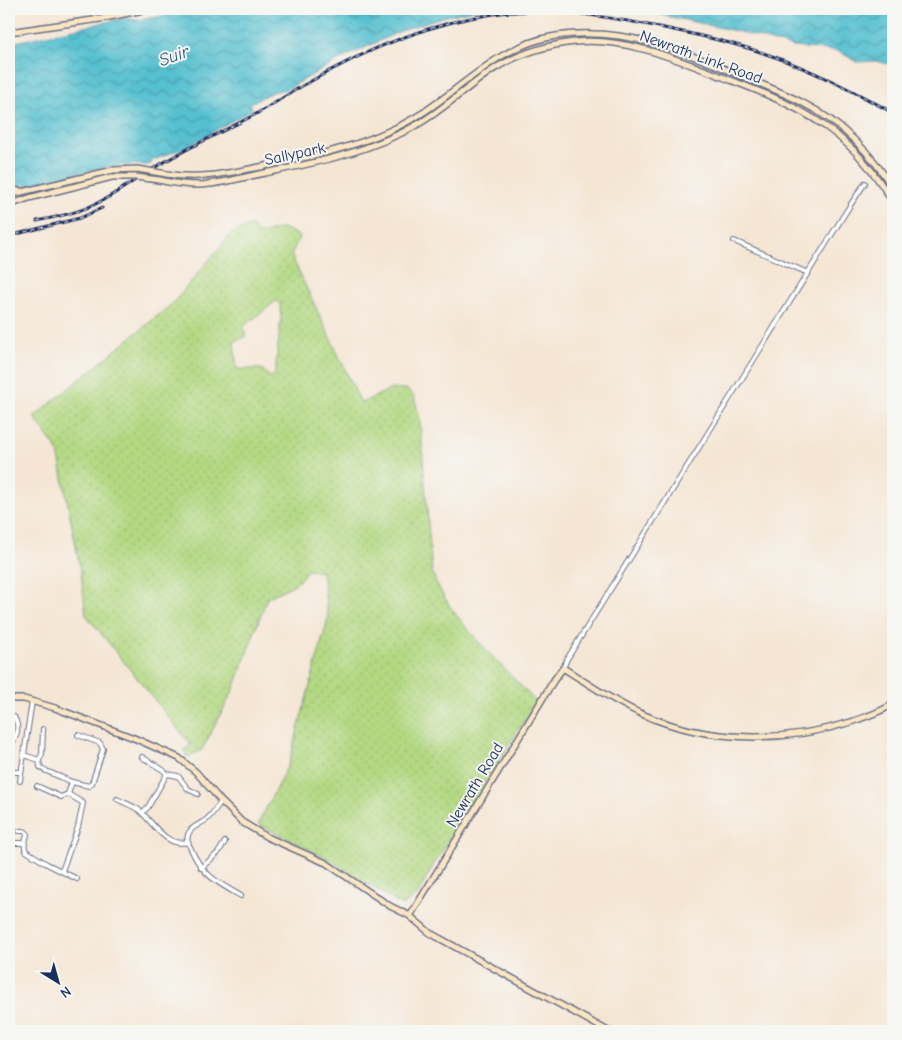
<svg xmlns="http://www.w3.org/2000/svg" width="902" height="1040" font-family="'Comic Neue',sans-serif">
	<defs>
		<pattern id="grass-dots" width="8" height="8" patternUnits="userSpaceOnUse" patternTransform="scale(1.25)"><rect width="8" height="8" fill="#b2d881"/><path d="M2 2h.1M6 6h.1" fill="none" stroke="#98ba72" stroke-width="1.8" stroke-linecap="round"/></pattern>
		<pattern id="water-waves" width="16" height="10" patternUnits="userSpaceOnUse" patternTransform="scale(1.25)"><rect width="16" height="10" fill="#55c0d0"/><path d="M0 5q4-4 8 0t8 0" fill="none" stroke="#469cac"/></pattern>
	</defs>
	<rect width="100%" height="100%" fill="#f6f6f2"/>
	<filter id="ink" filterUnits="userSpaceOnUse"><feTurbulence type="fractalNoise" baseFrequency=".02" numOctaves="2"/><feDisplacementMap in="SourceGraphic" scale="10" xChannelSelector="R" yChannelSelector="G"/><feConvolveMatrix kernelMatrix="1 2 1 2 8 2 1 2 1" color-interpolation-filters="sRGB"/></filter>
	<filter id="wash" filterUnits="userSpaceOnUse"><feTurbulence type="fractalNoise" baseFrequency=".0096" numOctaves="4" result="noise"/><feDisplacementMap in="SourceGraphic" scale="20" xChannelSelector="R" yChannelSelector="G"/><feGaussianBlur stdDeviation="1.12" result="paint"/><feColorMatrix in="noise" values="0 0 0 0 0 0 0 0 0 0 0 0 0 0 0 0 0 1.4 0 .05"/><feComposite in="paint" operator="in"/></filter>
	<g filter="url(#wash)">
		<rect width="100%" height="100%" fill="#f5e6d4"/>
		<path fill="url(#grass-dots)" stroke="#668470" fill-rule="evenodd" d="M251,225l8,9 24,-6 17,8 -9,19 70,148 30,-14h15l8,7 6,23 12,153c17,48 70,92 104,130l-102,162 -16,30 -15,12 -82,-51 -63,-31 31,-61 39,-145 -6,-46 -15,-2 -10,13 -30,15 -33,91 -32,61 -15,7 -3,-7 7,-5 -105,-130 -5,-41 -23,-123 -24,-34 139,-114 58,-69zM276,301l4,2 1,15 -6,56 -5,3 -8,-8h-25l-3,-27 12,-5 -2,-11z"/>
		<g fill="url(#water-waves)" stroke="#387897">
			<path d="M205,9h274l-37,8 -39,13 -58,27 -58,32 -15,3 -20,10 -2,2 2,4 -1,2 -63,36 -37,15 1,2 -5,2c-31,-2 -58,6 -88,13 -16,4 -34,10 -50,8v-147l4,-1 2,4 109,-24 13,2z"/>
			<polygon points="634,9 893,9 893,65 876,61 856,62 839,51 793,47 736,31"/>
		</g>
	</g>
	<g filter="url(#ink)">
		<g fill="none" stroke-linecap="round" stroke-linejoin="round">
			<g stroke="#676f87" stroke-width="6">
				<g id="street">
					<polyline points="9,14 12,32"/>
					<polyline points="734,241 808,273"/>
					<polyline points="563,668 567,659 849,207 865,183"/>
					<path d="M9,715l5,2c8,12 0,23 -5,34"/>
					<polyline points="24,755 39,760 40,767 44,770 72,782 89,786 92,783 103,749 100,743 78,735"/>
					<polyline points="142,757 163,770 167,774 178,776 188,789 198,794"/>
					<polyline points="39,760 42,754 43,729"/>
					<polyline points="9,772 21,772"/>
					<polyline points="20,781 32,701"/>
					<polyline points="37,786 61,797 68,794 83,803 78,827 62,871"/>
					<polyline points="68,794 72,782"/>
					<path d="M117,799c7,4 15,6 22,11 13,11 27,38 48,32"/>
					<path d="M221,802c-5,6 -9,13 -15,18 -6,4 -12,6 -16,11 -5,7 -2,12 1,18 11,26 27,34 50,47"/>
					<polyline points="142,813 148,807 167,774"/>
					<path d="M19,831h5l3,2c0,7 -5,11 -1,18l21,13 30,15"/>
					<polyline points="15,843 24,843"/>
					<polyline points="201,868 218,853 225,842"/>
				</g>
			</g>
			<g stroke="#676f87" stroke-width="8">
				<g id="secondary">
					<polyline points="9,32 100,19 148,9"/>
					<path d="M167,174c32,6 61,-1 93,-7 57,-11 114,-23 164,-55 42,-28 80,-69 132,-76 68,-10 127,15 188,41 20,8 40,16 59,26 36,18 70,51 90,86"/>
					<path d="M159,180c13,3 27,5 41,5 20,-1 40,-7 60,-11 56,-11 111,-22 160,-51 28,-17 50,-39 77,-56 24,-14 51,-22 78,-25 53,-6 113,22 163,41 69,26 117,53 155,120"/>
					<polyline points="9,190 21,191"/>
					<polyline points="9,195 113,170"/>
					<polyline points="9,205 29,198 112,177"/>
					<polyline points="9,699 24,699 55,708 134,738 179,758 196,772 220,800 242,822 267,837 326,863 390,906 410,916 430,933 608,1031"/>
					<path d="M410,916l144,-236 9,-12c26,16 51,34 79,46 65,29 142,29 209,8 14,-5 30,-10 42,-18"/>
				</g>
			</g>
			<use href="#street" stroke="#fff" stroke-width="4"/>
			<use href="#secondary" stroke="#fbe6c4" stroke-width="5"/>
			<g stroke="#1b2f5e" stroke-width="3">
				<g id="rail">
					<path d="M37,221c18,-4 37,-7 54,-15 26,-11 49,-31 75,-45 29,-17 60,-31 90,-47 16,-9 32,-20 48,-29 57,-33 124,-62 190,-71 56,-8 115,3 170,14 44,9 88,19 129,36 35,14 68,31 100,49"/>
					<polyline points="9,236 80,218 102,208"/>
				</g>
			</g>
			<use href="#rail" stroke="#f6f6f2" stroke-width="1" stroke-dasharray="4" stroke-linecap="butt"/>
			<g stroke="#676f87" stroke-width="8" stroke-linecap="butt">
				<g id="secondary-bridge">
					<polyline points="113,170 137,169 167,174"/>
					<polyline points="112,177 136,177 159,180"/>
				</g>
			</g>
			<use href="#secondary-bridge" stroke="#fbe6c4" stroke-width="5"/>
		</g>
	</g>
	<g text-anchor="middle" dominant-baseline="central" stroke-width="4" stroke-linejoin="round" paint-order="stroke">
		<g font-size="16" fill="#1b2f5e" stroke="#f6f6f2">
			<text transform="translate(701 57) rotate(20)">Newrath Link Road</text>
			<text transform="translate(295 154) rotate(-12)">Sallypark</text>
			<text transform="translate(475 785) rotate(-59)">Newrath Road</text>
		</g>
		<g font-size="18" font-style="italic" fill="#2c5a80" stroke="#f6f6f2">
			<text transform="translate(174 56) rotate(-20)">Suir</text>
		</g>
	</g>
	<rect width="902" height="1040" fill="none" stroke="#f6f6f2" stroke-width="30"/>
	<g transform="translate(58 982) rotate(143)" stroke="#f6f6f2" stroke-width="4" paint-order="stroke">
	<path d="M0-4L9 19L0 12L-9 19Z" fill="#1b2f5e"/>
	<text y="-8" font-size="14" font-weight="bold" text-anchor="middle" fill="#1b2f5e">N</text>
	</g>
</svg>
